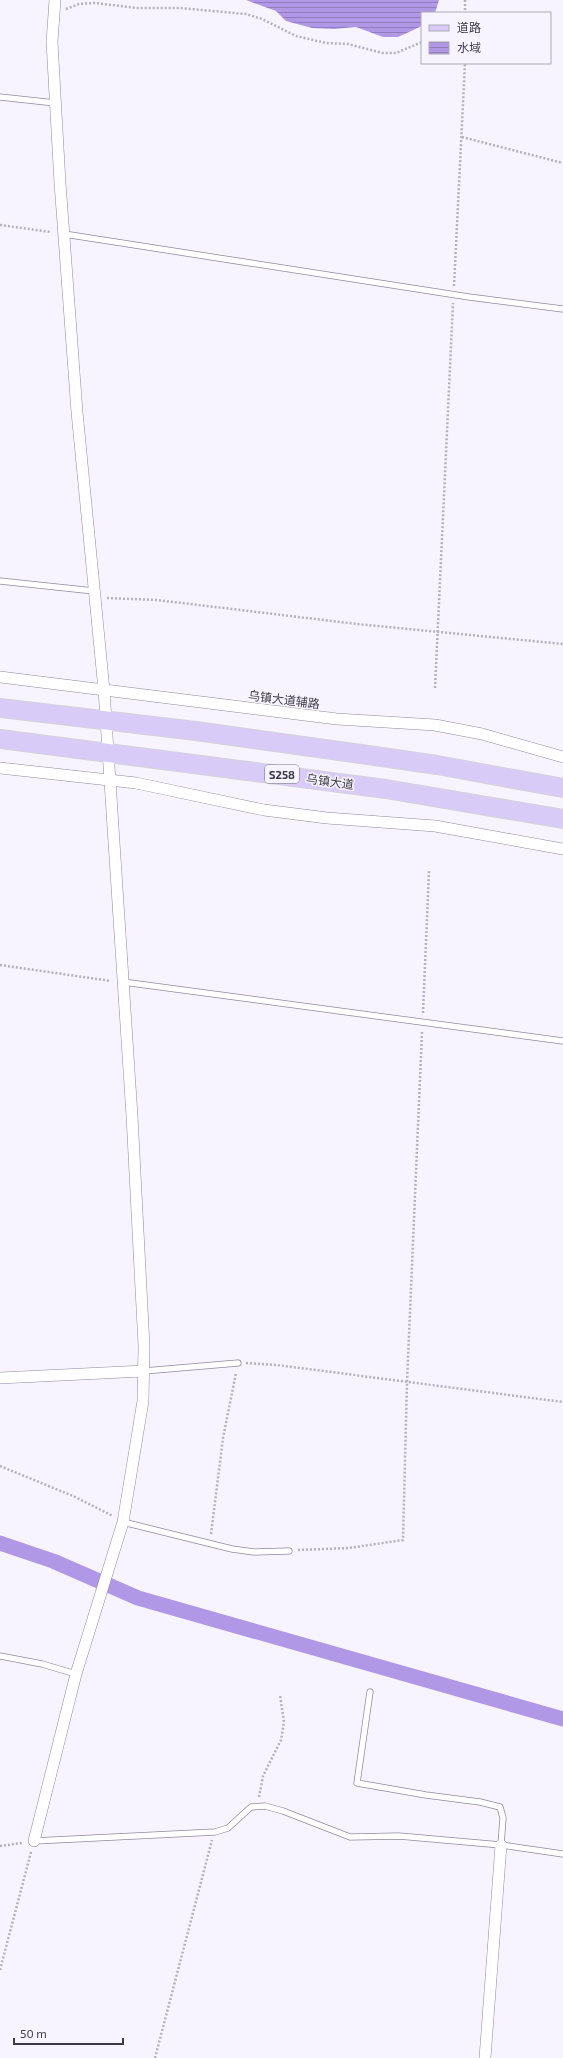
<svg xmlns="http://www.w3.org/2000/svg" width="563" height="2058" font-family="'Exo 2','Noto Sans SC',sans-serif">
	<defs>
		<pattern id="water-rules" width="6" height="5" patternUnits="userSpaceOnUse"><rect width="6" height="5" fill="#b098e6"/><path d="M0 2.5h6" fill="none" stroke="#907dbc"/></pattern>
	</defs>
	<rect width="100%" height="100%" fill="#f7f4ff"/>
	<polygon fill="url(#water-rules)" points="246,0 439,0 435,13 422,13 422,26 398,37 383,37 356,27 334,29 312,28 286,21 276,11"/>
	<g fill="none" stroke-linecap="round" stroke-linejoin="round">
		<polyline stroke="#b098e6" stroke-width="15" points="0,1543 53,1561 138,1598 563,1719"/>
		<g stroke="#9089a1" stroke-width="7">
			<g id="service">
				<polyline points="0,97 55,103"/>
				<polyline points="64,234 469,297 563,309"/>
				<polyline points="0,581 94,591"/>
				<polyline points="123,982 563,1041"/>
				<polyline points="144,1371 238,1363"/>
				<polyline points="123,1522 232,1549 254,1552 289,1551"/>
				<polyline points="0,1656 42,1664 76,1674"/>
				<polyline points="370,1692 357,1783 426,1795 480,1802 500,1807 503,1818 501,1845"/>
				<polyline points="34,1841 215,1832 228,1828 251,1807 265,1806 283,1811 350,1837 399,1836 501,1845 563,1854"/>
			</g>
		</g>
		<g stroke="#9089a1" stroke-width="12">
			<g id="minor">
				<polyline points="0,677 337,719 435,725 482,734 563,757"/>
				<polyline points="0,768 136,783 264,810 327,818 435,826 563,849"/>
				<polyline points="0,1378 144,1371"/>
				<polyline points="34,1841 76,1674 123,1522 143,1401 144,1346 132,1116 104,690 77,412 60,183 52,42 55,0"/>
				<polyline points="485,2058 501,1845"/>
			</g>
		</g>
		<g stroke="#d4d4d6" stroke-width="20">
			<g id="primary">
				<polyline points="0,708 196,731 361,754 437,765 563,788"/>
				<polyline points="0,739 386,789 563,819"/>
			</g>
		</g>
		<g stroke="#b4b1bc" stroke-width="2.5" stroke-dasharray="2 2" stroke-linecap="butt">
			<polyline points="465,0 465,13"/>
			<polyline points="66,9 79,4 95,3 137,8 180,8 246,14 262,19 296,36 326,43 348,44 383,53 396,53 422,42"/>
			<polyline points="462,137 563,163"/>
			<polyline points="0,225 51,232"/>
			<polyline points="454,286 465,63"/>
			<polyline points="107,598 157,600 357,624 563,644"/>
			<polyline points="435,688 453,303"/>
			<polyline points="0,965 111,981"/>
			<polyline points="423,1013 429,871"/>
			<polyline points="246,1363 277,1365 563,1402"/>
			<polyline points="0,1466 73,1496 113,1516"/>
			<polyline points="211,1534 223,1438 236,1373"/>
			<polyline points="298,1550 349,1548 403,1540 407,1382 422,1032"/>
			<polyline points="259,1797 263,1776 281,1740 284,1722 280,1695"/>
			<polyline points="0,1846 22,1843"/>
			<polyline points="0,1970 31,1852"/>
			<polyline points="155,2058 212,1840"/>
		</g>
		<use href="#service" stroke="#fff" stroke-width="5.5"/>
		<use href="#minor" stroke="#fff" stroke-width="11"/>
		<use href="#primary" stroke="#d9cbf8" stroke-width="18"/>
	</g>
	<g text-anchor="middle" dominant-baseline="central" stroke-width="3" stroke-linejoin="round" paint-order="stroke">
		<rect fill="#f7f4ff" stroke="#75727c" stroke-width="1" x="265" y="765" width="34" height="18" rx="3"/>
		<g font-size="11" font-weight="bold" fill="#3d3a44">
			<text x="282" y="774">S258</text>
		</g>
		<g font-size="12" fill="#3d3a44" stroke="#f7f4ff">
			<text transform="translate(284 699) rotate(7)">乌镇大道辅路</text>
			<text transform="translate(330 781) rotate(8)">乌镇大道</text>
		</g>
	</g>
	<rect x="421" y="12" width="130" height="52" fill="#f7f4ff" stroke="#adaab4"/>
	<rect x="429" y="25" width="20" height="6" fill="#d9cbf8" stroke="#adaab4"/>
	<text x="457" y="32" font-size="12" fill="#3d3a44">道路</text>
	<rect x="429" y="42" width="20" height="12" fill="url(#water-rules)" stroke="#adaab4"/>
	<text x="457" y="52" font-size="12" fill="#3d3a44">水域</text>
	<path d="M14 2038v6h109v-6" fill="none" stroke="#3d3a44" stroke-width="2"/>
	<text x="20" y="2038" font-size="12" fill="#3d3a44" stroke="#f7f4ff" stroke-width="3" paint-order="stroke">50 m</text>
</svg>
